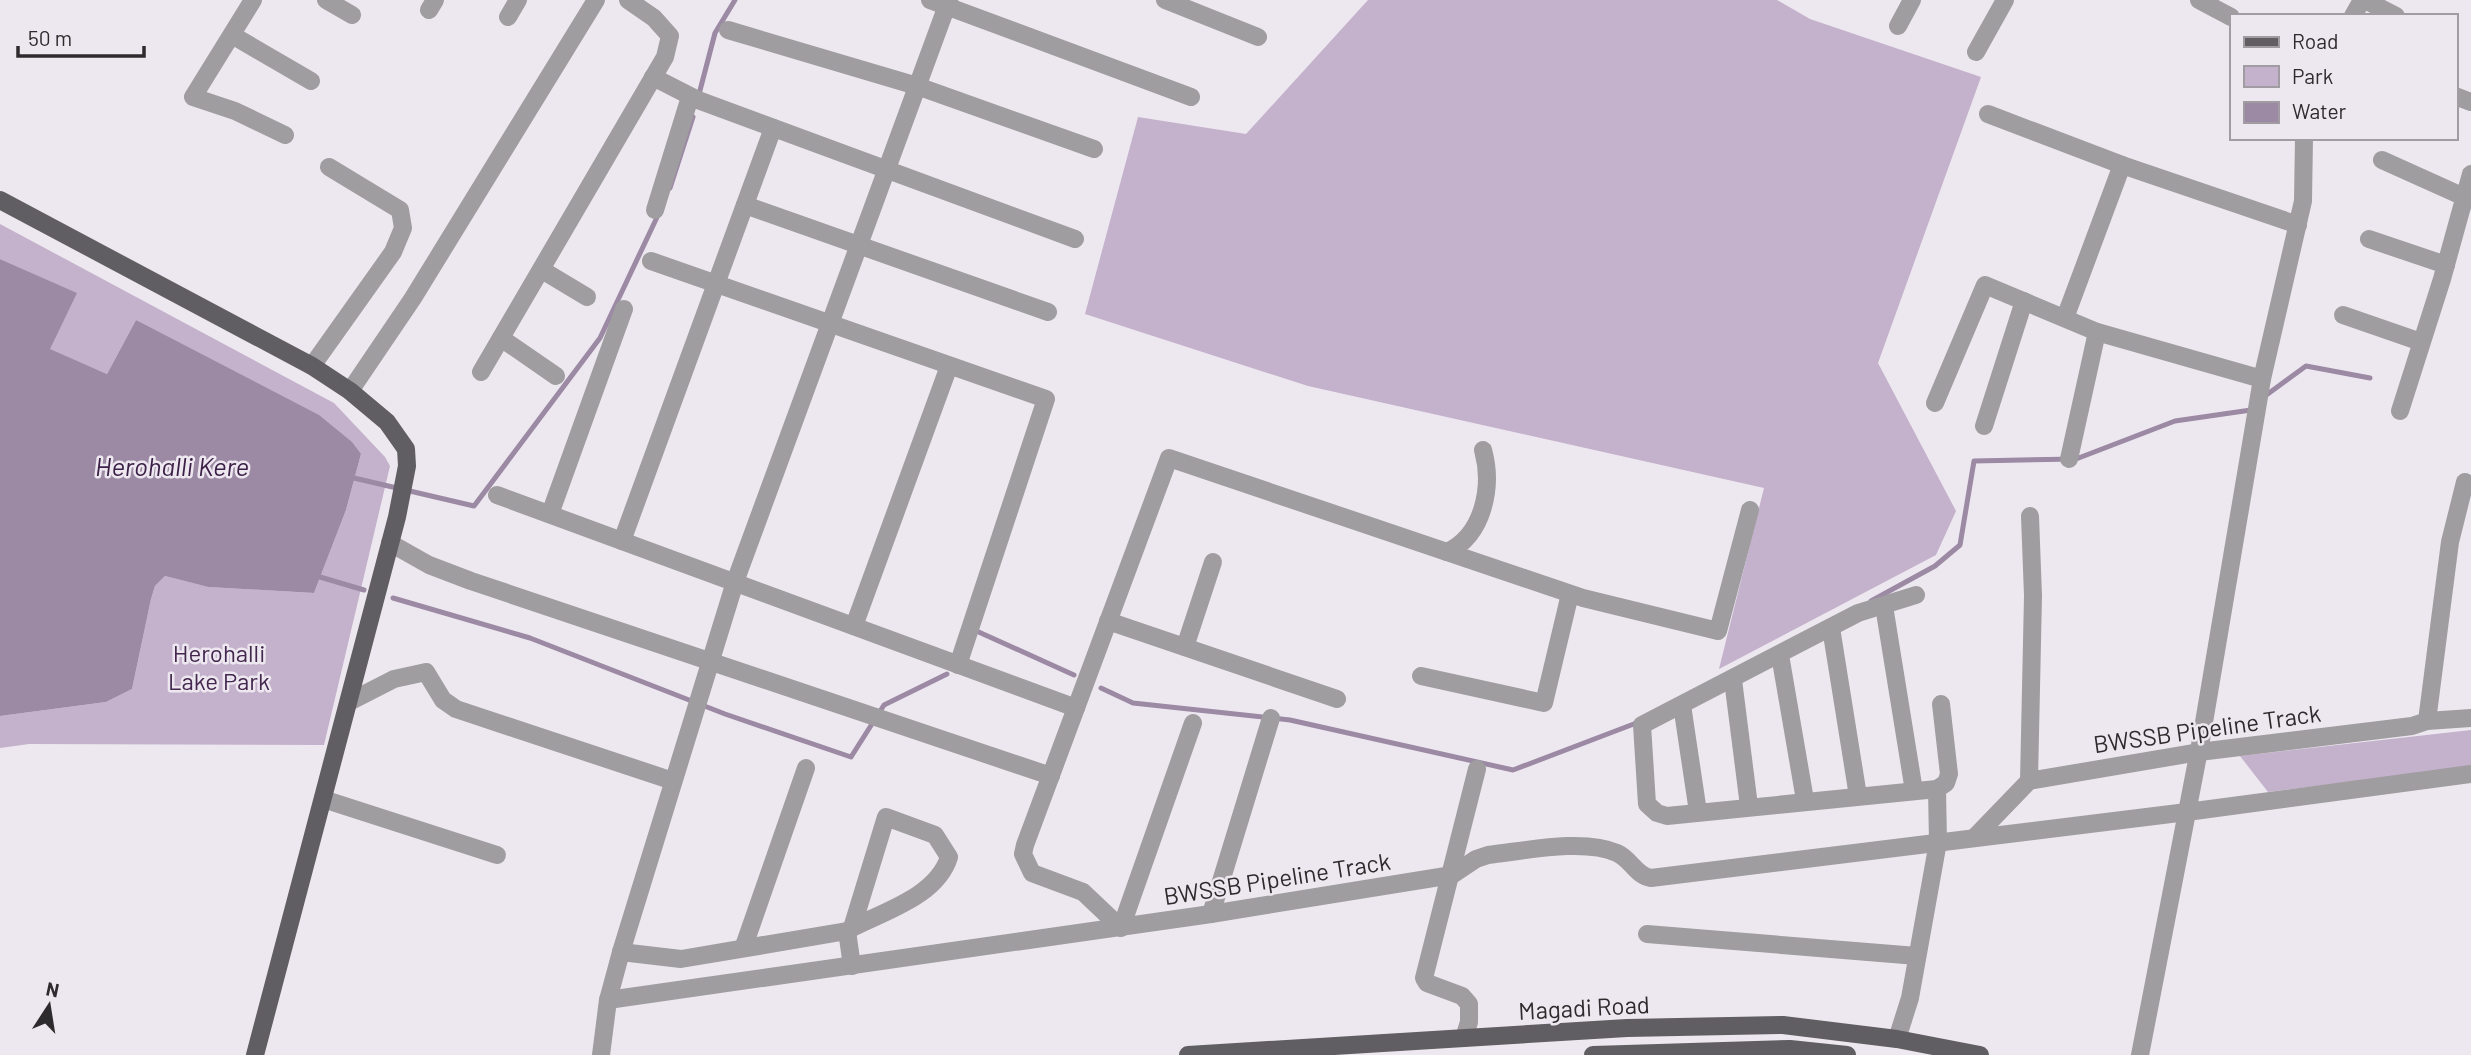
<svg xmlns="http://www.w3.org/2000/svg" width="2471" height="1055" font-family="Barlow,sans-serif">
	<rect width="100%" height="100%" fill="#ede8ef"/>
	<g fill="#c4b1cc">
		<polygon points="1368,0 1777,0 1810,19 1981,77 1878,363 1956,511 1936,555 1719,669 1764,488 1308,386 1085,314 1138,117 1246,134"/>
		<polygon points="0,224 334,403 385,457 390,466 324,745 29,744 0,748 0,716 106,702 132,689 151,599 155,586 165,576 208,587 314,593 346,510 361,454 136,320 107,374 49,349 76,293 0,259"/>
		<polygon points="2471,730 2471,767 2268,792 2240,756"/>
	</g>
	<polygon fill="#9c89a4" points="0,259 77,293 50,349 107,374 136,320 319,415 352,442 361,454 346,510 314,593 208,587 165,576 155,586 151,599 132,689 106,702 0,716"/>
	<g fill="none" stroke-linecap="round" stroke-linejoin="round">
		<g stroke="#9c89a4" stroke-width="5">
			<polyline points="698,98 715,33 735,0"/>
			<polyline points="670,188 693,117"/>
			<polyline points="2265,396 2306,366 2370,378"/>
			<polyline points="354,478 474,506 600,338 659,213"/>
			<polyline points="320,577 364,590"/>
			<polyline points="393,598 530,638 725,714 851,757 884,705 947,674"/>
			<polyline points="1871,601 1935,566 1960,545 1974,461 2076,459 2175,421 2251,410"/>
			<polyline points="972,629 1074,675"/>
			<polyline points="1101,688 1133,703 1290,720 1513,770 1639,722"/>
		</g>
		<g stroke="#9f9da0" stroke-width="18">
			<polyline points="253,0 193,97 235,111 285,135"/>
			<polyline points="326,0 352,15"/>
			<polyline points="930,0 1191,97"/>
			<polyline points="1165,0 1258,37"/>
			<polyline points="2199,0 2231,17"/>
			<polyline points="2365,0 2396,16"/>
			<polyline points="429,10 435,0"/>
			<polyline points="2353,16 2362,0"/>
			<polyline points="508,17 518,0"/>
			<polyline points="1898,26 1912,0"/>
			<polyline points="728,30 917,86 1094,149"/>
			<polyline points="232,35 311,81"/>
			<polyline points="1976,52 2005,0"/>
			<polyline points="653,77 698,100 1075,239"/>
			<polyline points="2455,96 2471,102"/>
			<polyline points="1988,114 2122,165 2298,225"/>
			<polyline points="2382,160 2471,200"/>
			<polyline points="745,205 1048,312"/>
			<polyline points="655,210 690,97"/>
			<polyline points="2369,239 2446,265"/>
			<polyline points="651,261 1046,399 958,665"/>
			<polyline points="542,270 587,297"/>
			<polyline points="2343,315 2421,342"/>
			<polyline points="2065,318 2122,165"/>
			<polyline points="501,338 556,376"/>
			<polyline points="312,366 393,252 403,228 400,210 329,167"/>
			<polyline points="481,372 665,57 670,36 654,18 628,0"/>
			<polyline points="350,391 413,298 596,0"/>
			<polyline points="1935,403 1985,285 2097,332 2262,379"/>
			<polyline points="2400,411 2442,279 2471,174"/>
			<polyline points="1984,426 2024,301"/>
			<polyline points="2069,459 2097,332"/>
			<polyline points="497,495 1076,708"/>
			<polyline points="550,514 624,309"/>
			<polyline points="622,541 773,128"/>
			<polyline points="390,543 429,565 471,581 1051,776"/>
			<path d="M1447,552c37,-17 46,-66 36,-102"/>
			<polyline points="1884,606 1914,791"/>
			<polyline points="1108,621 1337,699"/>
			<polyline points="854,626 949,366"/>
			<polyline points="1831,628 1858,796"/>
			<polyline points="1185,647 1213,562"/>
			<polyline points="1780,655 1805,800"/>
			<polyline points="1421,676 1544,703 1570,594"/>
			<polyline points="1733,680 1749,806"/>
			<polyline points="349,702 394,679 426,672 443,700 456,709 673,781"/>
			<polyline points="1682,705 1698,812"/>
			<polyline points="2427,721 2450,542 2465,482"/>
			<polyline points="1193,723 1121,928 1083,892 1032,873 1023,854 1025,845 1169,458 1583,598 1718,631 1750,510"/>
			<polyline points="2029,781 2033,596 2030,516"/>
			<polyline points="1937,789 1946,783 1949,774 1941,704"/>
			<polyline points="323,799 497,855"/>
			<polyline points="1974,838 2029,781 2199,752 2412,726 2427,721 2471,718"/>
			<polyline points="1211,914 1271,718"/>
			<polyline points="847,931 852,966"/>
			<polyline points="1647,934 1917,956"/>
			<polyline points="744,946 806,768"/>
			<path d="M621,952l60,7 166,-28 5,-3 34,-111 49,18 14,22c-12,39 -64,54 -97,71"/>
			<path d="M608,1000l603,-86 241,-39 24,-16 12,-4c36,-4 96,-17 129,-2 14,6 19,23 34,25l536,-66 284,-38"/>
			<polyline points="1464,1038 1469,1022 1469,1004 1462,996 1427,983 1424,978 1477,769"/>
			<polyline points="1897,1039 1910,998 1938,842 1937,789 1667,816 1657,813 1647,804 1642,725 1858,613 1916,595"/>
			<polyline points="601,1055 608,1000 621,952 735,582 949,0"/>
			<polyline points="2140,1055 2201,740 2262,379 2303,201 2304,138"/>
		</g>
		<g stroke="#615e63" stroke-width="18">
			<polyline points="0,200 312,366 350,391 387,422 406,449 407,466 397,517 255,1055"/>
			<polyline points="1188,1055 1627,1028 1783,1025 1897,1039 1980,1055"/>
			<polyline points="1593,1055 1790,1049 1847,1055"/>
		</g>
	</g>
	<g text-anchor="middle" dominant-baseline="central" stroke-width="5" stroke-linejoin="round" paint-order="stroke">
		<g font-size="24" fill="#43274f" stroke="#ede8ef">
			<text x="219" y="652">Herohalli<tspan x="219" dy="28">Lake Park</tspan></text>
		</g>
		<g font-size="24" fill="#2d2b2d" stroke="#ede8ef">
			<text transform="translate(2207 728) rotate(-8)">BWSSB Pipeline Track</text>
			<text transform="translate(1277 878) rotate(-9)">BWSSB Pipeline Track</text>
			<text transform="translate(1584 1007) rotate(-3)">Magadi Road</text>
		</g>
		<g font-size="26" font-style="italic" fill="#3c2047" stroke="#ede8ef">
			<text x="172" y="465">Herohalli Kere</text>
		</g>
	</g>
	<rect x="2230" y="14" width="228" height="126" fill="#ede8ef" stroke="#a09ca1" stroke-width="2"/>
	<rect x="2244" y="37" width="35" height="10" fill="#615e63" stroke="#a09ca1" stroke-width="2"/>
	<text x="2292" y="49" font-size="21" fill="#2d2b2d">Road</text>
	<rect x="2244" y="66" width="35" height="21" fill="#c4b1cc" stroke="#a09ca1" stroke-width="2"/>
	<text x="2292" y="84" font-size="21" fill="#2d2b2d">Park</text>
	<rect x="2244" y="102" width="35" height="21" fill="#9c89a4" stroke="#a09ca1" stroke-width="2"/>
	<text x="2292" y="119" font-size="21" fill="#2d2b2d">Water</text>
	<g transform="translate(49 1006) rotate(12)" stroke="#ede8ef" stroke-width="5" paint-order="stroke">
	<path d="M0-5L12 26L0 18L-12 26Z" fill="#2d2b2d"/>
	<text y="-10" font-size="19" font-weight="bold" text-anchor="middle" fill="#2d2b2d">N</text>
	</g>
	<path d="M18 46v10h126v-10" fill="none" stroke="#2d2b2d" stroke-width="3.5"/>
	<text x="28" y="46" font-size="21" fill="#2d2b2d" stroke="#ede8ef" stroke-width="5" paint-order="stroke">50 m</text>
</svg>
